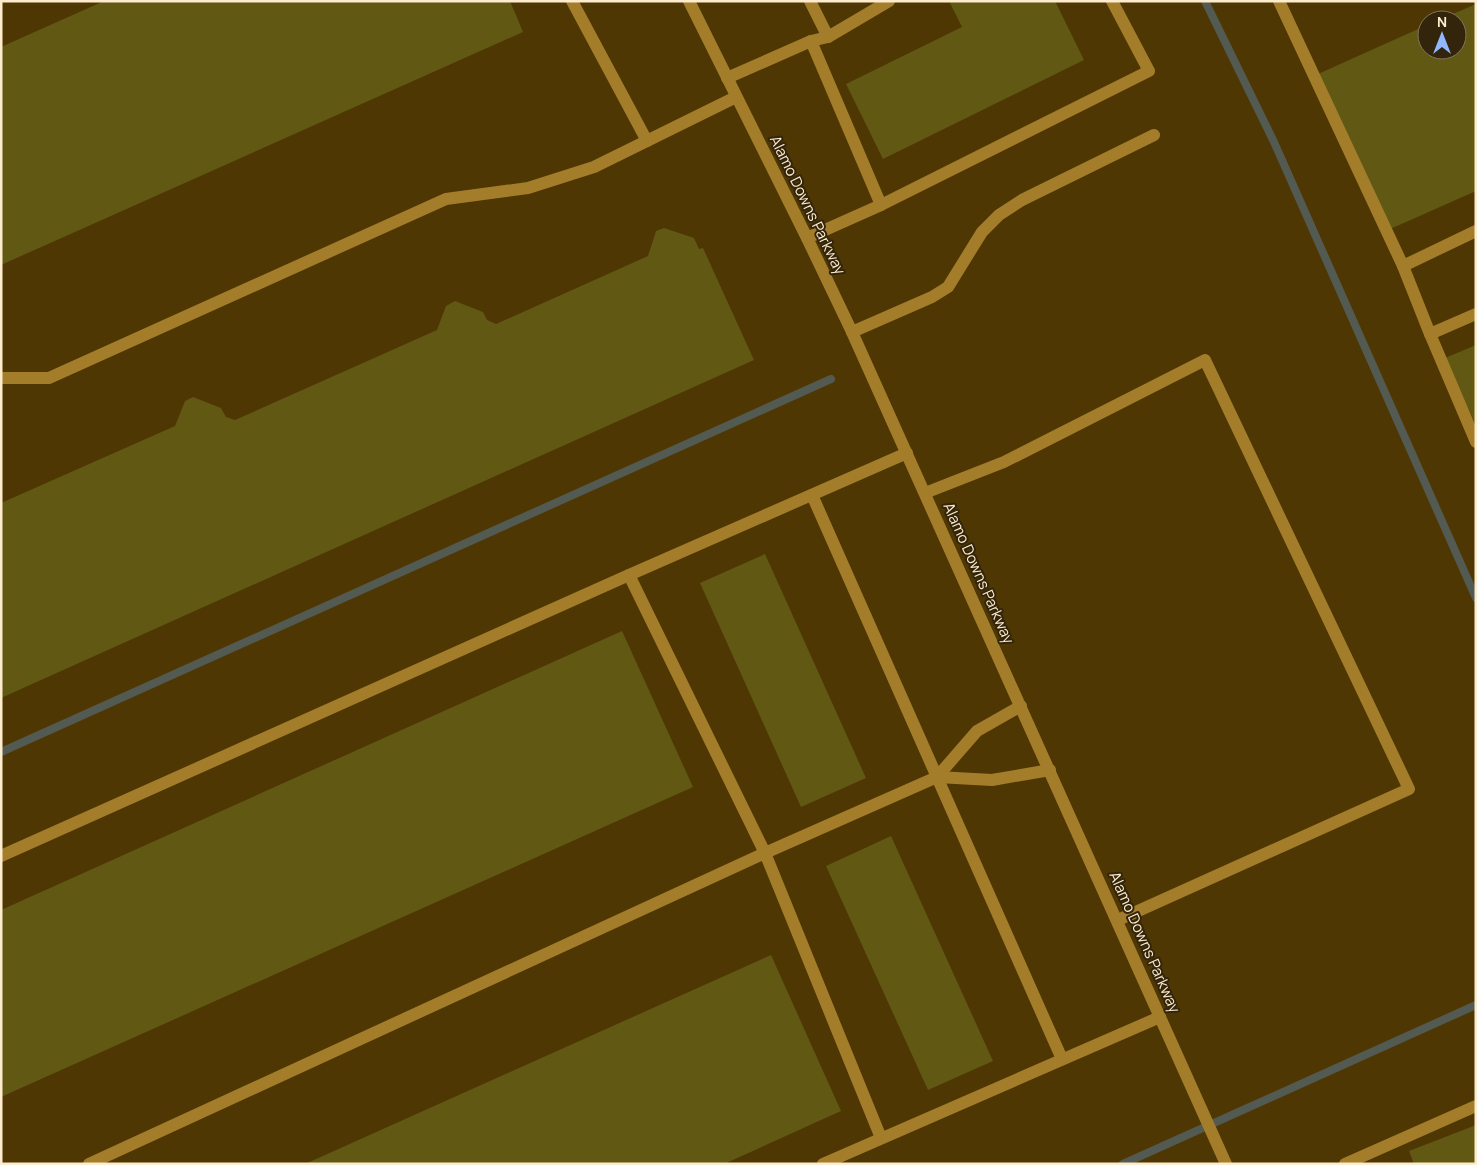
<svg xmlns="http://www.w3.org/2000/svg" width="1477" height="1165" font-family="Manrope,sans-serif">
	<rect width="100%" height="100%" fill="#422d00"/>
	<path fill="#4e3703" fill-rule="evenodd" d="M1,1h1475v1163h-1475zM1427,20h30v30h-30z"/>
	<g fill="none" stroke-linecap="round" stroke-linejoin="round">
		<g stroke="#525a52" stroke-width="8">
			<polyline points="1205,1 1274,142 1476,598"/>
			<polyline points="1,752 831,379"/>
			<polyline points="1123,1164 1476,1005"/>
		</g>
	</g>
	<g fill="#615813">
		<polygon points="104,1 510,1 523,32 1,265 1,47"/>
		<polygon points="949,1 1055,1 1084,60 883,159 846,84 962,27"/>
		<polygon points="1476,4 1476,191 1388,230 1318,74 1427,25 1427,50 1457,50 1457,20 1439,20"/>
		<polygon points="664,228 694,238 699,249 703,248 754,360 1,698 1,503 175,426 185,401 193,397 221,408 226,417 235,420 437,330 446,306 455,301 483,312 487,320 496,324 648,256 656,231"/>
		<polygon points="1476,345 1476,425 1445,358"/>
		<polygon points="765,554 866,778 801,807 700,583"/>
		<polygon points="622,631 693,787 1,1097 1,910"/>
		<polygon points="891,836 993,1061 928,1090 826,866"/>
		<polygon points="771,955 841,1111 724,1164 305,1164"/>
		<polygon points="1476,1125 1476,1164 1414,1164 1409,1151"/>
	</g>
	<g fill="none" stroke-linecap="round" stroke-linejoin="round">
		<g stroke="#a47d2b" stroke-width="12">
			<polyline points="572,1 647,141"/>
			<polyline points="689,1 807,238 852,332 1226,1164"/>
			<polyline points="810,1 828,37"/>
			<polyline points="1279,1 1403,266"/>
			<polyline points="811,41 881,205"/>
			<polyline points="727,78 811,41 828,37 889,1"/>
			<polyline points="1476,231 1403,266 1430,334 1476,314"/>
			<polyline points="807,238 881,205 1149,71 1112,1"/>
			<polyline points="852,332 932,297 948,287 982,232 999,215 1022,200 1154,135"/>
			<polyline points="1430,334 1476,442"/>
			<polyline points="1,378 49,378 446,199 528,188 594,167 736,97"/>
			<polyline points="925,493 1004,462 1205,360 1409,789 1118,920"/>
			<polyline points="812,495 1062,1059"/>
			<polyline points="629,575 765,853 881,1138"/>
			<polyline points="937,777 992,780 1050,770"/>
			<polyline points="1,856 629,575 907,453"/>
			<polyline points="89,1164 765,853 937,777 977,731 1021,706"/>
			<polyline points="823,1164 1160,1017"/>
			<polyline points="1345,1164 1476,1106"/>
		</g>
	</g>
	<g text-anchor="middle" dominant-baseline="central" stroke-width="4" stroke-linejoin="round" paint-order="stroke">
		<g font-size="15" fill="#fdecce" stroke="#32250c">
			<text transform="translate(808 205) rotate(64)">Alamo Downs Parkway</text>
			<text transform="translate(979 573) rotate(66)">Alamo Downs Parkway</text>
			<text transform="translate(1145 942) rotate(66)">Alamo Downs Parkway</text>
		</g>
	</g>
	<rect width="1477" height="1165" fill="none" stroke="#fdecce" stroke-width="5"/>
	<g transform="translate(1442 35)"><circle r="24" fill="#32250c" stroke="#83755a"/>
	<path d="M0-4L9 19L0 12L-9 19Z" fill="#91b8fd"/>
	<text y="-8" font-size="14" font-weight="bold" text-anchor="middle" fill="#fdecce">N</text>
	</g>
</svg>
